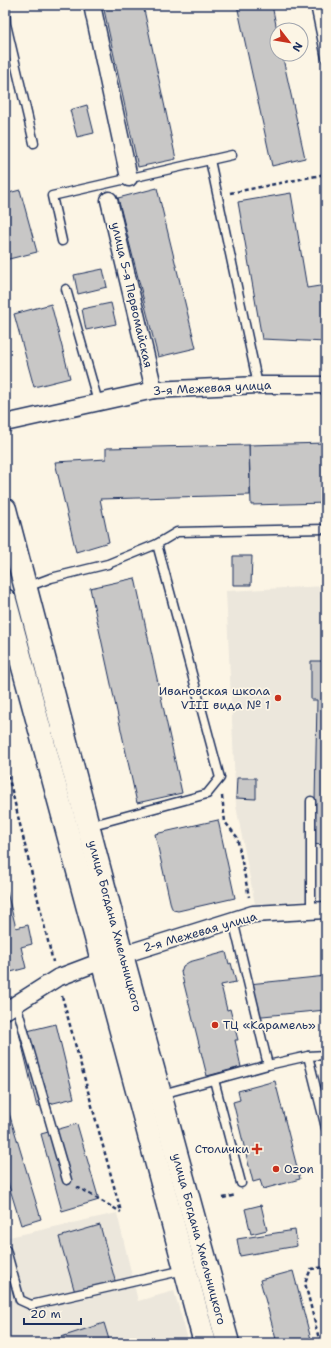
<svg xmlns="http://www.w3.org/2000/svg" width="331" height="1348" font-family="'Shantell Sans',sans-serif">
	<rect width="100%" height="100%" fill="#fcf5e5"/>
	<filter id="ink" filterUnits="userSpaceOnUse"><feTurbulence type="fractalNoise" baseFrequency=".025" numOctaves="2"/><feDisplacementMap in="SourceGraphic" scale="8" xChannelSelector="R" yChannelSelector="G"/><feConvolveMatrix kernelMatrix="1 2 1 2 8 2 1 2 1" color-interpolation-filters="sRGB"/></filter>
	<g filter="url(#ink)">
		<g fill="#ece7dc">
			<polygon points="326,586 326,897 311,900 255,904 236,806 226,591"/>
			<polygon points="117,1213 138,1301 174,1291 189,1343 5,1343 5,1238"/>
		</g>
		<g fill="#c8c7c6" stroke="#1b2f5e">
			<polygon points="103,5 143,5 176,159 138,167"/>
			<polygon points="237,5 272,5 277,30 277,54 282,54 305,158 272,166"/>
			<polygon points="87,105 94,133 77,137 70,110"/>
			<polygon points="157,188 196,348 158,357 118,198"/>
			<polygon points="20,190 37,252 5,260 5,194"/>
			<polygon points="291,193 307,288 326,285 326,342 262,339 238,202"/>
			<polygon points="103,269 107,287 78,294 74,275"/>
			<polygon points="111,303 116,324 86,330 82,309"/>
			<polygon points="51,304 70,378 34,387 14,314"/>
			<polygon points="326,443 326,503 251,505 249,445"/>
			<polygon points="249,445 250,495 100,499 109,542 76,552 55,462 106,459 106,448"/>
			<polygon points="233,556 252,556 251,585 233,585"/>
			<polygon points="135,578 182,793 137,803 90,588"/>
			<polygon points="311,661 326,661 326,845 308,844 309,802 315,802 317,700 311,700"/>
			<polygon points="237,778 256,778 256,799 236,798"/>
			<polygon points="218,820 235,898 178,911 173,910 171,906 155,834"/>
			<polygon points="5,884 16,928 28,925 32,944 21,947 26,968 7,973 9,981 5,982"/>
			<polygon points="226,952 229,964 231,963 236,982 221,985 227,1010 230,1009 238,1040 235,1040 241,1067 207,1076 181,972 183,966 189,962"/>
			<polygon points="326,976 326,1010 252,1017 249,984"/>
			<polygon points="56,1024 74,1098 37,1107 19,1033"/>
			<polygon points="275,1081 300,1179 263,1189 260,1180 253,1182 233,1102 240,1100 238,1091"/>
			<polygon points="6,1103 41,1219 21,1225 5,1173 5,1104"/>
			<polygon points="77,1124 99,1200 62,1211 41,1134"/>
			<polygon points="261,1205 267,1230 251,1234 245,1209"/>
			<polygon points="100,1225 116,1284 76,1296 59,1237"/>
			<polygon points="295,1230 297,1246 240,1256 237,1239"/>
			<polygon points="293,1271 312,1343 277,1343 260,1280"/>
			<polygon points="104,1323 110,1343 43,1343"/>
		</g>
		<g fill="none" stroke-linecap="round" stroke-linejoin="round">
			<g stroke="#1b2f5e" stroke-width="11">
				<g id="service">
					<polyline points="5,5 6,24 34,143"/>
					<polyline points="315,5 326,58"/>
					<polyline points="210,160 232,155"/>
					<polyline points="62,241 52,196 210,160 258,385"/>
					<polyline points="66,289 98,402"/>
					<polyline points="27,587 51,578 108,564 157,544 177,532 326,529"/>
					<polyline points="311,801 311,910"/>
					<polyline points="89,826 207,794 220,778 157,544"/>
					<polyline points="233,920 268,1065"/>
					<polyline points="16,1004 67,1180"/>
					<polyline points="308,1056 326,1128"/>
					<polyline points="214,1080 241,1183"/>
					<polyline points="162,1094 268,1065 308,1056 326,1055"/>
					<polyline points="6,1250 20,1300 31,1305 184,1270"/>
				</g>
			</g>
			<g stroke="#1b2f5e" stroke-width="19">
				<g id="minor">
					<polyline points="92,5 129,178"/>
					<polyline points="109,200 154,390"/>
					<polyline points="5,423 154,390 258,385 326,385"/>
					<polyline points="122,955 253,914 326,910"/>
					<polyline points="5,1011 57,978 102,961"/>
				</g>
			</g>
			<g stroke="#1b2f5e" stroke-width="25">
				<g id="secondary">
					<polyline points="5,509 122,955 228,1343"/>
					<polyline points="5,600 205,1343"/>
				</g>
			</g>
			<g stroke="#1b2f5e" stroke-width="2.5" stroke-dasharray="4 3" stroke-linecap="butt">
				<polyline points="230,193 326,174"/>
				<polyline points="5,762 53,962"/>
				<polyline points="222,796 225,822 237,837 249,897"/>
				<polyline points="62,996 121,1212"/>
				<polyline points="77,1187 121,1212"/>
				<polyline points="223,1198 236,1195"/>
				<polyline points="320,1343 305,1283 311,1269 326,1267"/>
			</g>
			<use href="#service" stroke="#fcf5e5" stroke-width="8"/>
			<use href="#minor" stroke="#fcf5e5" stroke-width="16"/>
			<use href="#secondary" stroke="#fcf5e5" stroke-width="22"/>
		</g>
	</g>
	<g fill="#c8321e" stroke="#fcf5e5" stroke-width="1.5">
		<circle cx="278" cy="698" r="4"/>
		<circle cx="215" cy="1025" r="4"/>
		<path d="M255 1143h4v4h4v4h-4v4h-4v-4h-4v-4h4z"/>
		<circle cx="276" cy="1169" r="4"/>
	</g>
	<g text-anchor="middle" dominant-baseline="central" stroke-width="3.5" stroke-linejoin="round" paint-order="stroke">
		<g font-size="12" fill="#1b2f5e" stroke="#fcf5e5">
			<text transform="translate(132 295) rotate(77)">улица 5-я Первомайская</text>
			<text transform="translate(212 388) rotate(-3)">3-я Межевая улица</text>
			<text transform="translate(115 926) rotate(75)">улица Богдана Хмельницкого</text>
			<text transform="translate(200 932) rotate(-16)">2-я Межевая улица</text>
			<text transform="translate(199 1239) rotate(75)">улица Богдана Хмельницкого</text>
		</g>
		<g font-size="12" fill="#1b2f5e" stroke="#fcf5e5" text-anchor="end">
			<text x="270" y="691">Ивановская школа<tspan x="270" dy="14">VIII вида № 1</tspan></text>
			<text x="223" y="1025" text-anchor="start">ТЦ «Карамель»</text>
			<text x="249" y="1149">Столички</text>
			<text x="284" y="1169" text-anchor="start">Ozon</text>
		</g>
	</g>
	<rect width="331" height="1348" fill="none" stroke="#fcf5e5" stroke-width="20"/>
	<rect x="10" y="10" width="311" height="1328" fill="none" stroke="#1b2f5e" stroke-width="1.5" filter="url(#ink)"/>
	<g transform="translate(289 42) rotate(121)"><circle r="19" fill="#fcf5e5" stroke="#a2a6af"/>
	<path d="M0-3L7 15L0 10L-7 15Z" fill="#c8321e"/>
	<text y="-6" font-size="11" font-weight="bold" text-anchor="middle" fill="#1b2f5e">N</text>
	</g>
	<path d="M24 1318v6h57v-6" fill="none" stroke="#1b2f5e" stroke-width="2"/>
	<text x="30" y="1318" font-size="12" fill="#1b2f5e" stroke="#fcf5e5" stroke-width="3" paint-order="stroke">20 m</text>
</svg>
